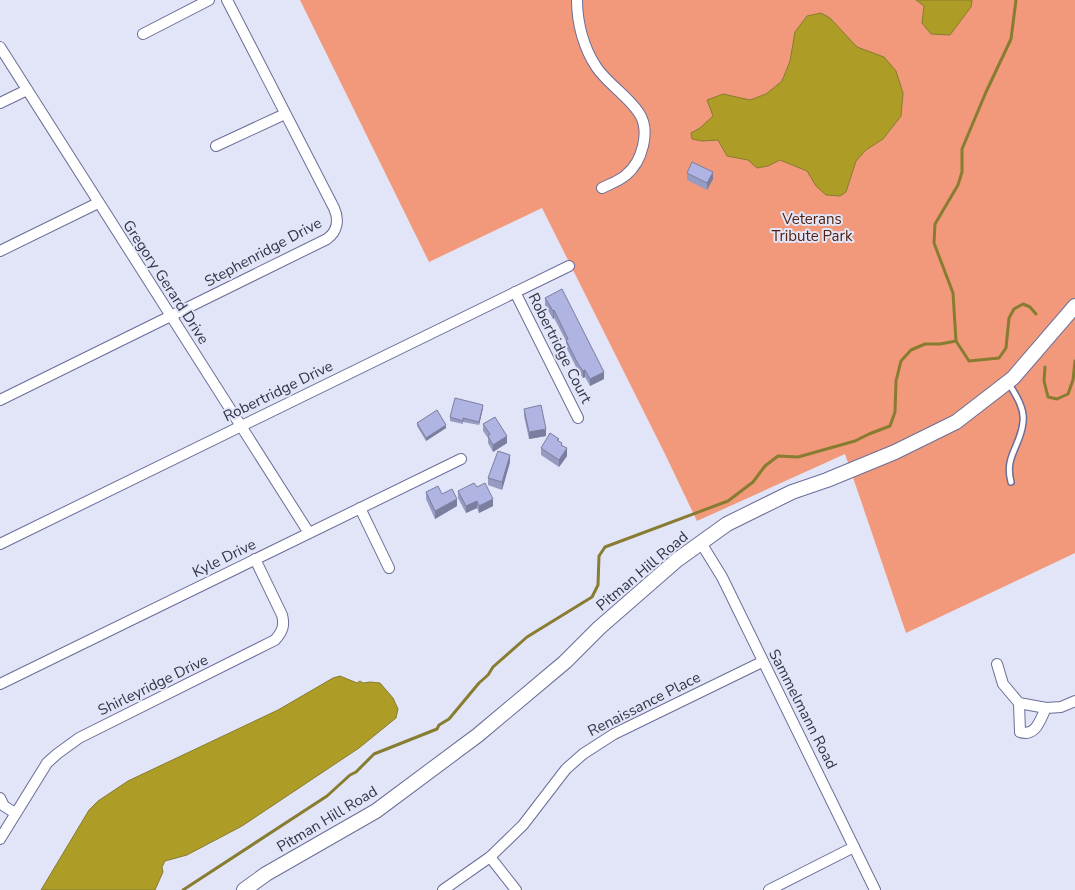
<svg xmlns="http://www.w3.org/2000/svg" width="1075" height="890" viewBox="0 0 1075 890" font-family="'Nunito Sans',sans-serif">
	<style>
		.green { fill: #f1997a }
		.water { fill: #ad9c26; stroke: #887c30 }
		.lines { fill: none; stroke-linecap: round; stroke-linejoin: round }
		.stream { stroke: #887c30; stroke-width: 3 }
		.lane-casing { stroke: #6b6e98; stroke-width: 8 }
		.street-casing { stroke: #6b6e98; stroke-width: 12 }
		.secondary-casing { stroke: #6b6e98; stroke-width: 16 }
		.lane { stroke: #fff; stroke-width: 5 }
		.street { stroke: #fff; stroke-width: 10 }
		.secondary { stroke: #fff; stroke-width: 14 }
		.wall { fill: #979bc2 }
		.shaded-wall { fill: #7b7e9e }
		.building { fill: #b0b4e2; stroke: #7b7e9e }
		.labels { text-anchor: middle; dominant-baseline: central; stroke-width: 4; stroke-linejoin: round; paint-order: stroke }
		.park-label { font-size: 15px; fill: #52220f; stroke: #e2e5f8 }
		.street-label { font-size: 15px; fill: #323346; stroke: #e2e5f8 }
	</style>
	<rect width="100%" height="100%" fill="#e2e5f8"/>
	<path class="green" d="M300 0H1075V553L906 633 845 454 697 521 665 454 542 208 429 262Z"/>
	<g class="water">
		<path d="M916 0H972L971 7 950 35 931 34 922 23 924 6Z"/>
		<path d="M821 13 830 18 857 47 884 57 896 71 903 93 901 116 883 139 866 150 856 161 846 192 840 196 826 195 816 186 807 171 780 160 768 166 757 168 748 160 727 156 718 140 702 141 692 139 691 133 700 128 713 116 707 100 723 94 750 100 766 94 782 81 790 61 795 32 807 16Z"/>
		<path d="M340 676 357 683 360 681 363 683 370 682 380 683 393 698 398 709 396 718 359 748 242 826 187 855 165 861 162 867 163 872 155 890H41L89 810 98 801 128 781 278 710 333 678Z"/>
	</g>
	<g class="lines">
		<g class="stream">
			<path d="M1016 0 1011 39 986 92 962 149V172L958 185 935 224 934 243 953 293 956 341 969 361 999 358 1006 348 1009 318 1014 309 1023 304 1030 307 1036 314"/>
			<path d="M1045 367 1044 381 1048 397 1057 399 1068 394 1073 380 1075 361"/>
			<path d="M183 890 327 796 350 775 356 772 374 754 437 729 439 725 449 719 479 683 488 675 493 667 527 637 592 597 598 585 599 556 605 547 728 501 753 482 765 466 778 456 798 457 855 441 869 434 890 426 895 412 896 381 901 361 911 350 925 344H940L956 341"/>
		</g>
		<g class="lane-casing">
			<path id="lane" d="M1008 382C1015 394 1025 408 1023 422 1021 446 1004 456 1011 482"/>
		</g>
		<g class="street-casing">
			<g id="street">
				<path d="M577 0C577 24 584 49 597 68 609 85 628 96 639 113 651 131 642 162 626 175 619 181 610 184 602 188"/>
				<path d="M143 34 209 0"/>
				<path d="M0 47 309 533"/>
				<path d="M0 103 27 90"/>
				<path d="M216 146 285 114"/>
				<path d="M0 251 98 203"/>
				<path d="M515 292 578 418"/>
				<path d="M0 400 327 239C338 231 339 219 334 208L227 0"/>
				<path d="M360 508 389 568"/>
				<path d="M701 543 722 577 875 890"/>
				<path d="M0 544 569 266"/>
				<path d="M997 664 1003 684 1019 703 1046 708 1061 707 1075 701"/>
				<path d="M0 684 461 459"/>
				<path d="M1019 703 1020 732C1036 737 1040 720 1046 708"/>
				<path d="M0 798 4 806 15 813"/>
				<path d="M0 839 47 763 57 754 79 738 275 640C282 632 285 626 282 615L255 559"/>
				<path d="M490 857 516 890"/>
				<path d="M443 890 490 857 523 825 566 769 583 754 614 734 762 662"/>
				<path d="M769 890 854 847"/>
			</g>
		</g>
		<g class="secondary-casing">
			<path id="secondary" d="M244 890 266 874 376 811 478 735 565 662 599 628 677 560 727 524 792 492 827 480 895 452 956 422 1013 378 1075 306"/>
		</g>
		<use href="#lane" class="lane"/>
		<use href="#street" class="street"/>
		<use href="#secondary" class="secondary"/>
	</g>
	<g class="wall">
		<path d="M687 173 713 179 707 190 687 180Z"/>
		<path d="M545 298 604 379 590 386 585 377 583 378 578 371 566 347V341L554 318 553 319 545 305Z"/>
		<path d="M483 408 479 425 463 422V424L450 421V417Z"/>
		<path d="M524 409 546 436 529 439 524 416Z"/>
		<path d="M417 423 446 428 426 441 417 426Z"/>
		<path d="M483 424 507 443 493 452 488 443V438L483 431Z"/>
		<path d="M559 441 562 445 567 456 559 467 541 455V448Z"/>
		<path d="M510 462 502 490 488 485V478Z"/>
		<path d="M477 487 493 506 479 513 477 508 466 513 458 498V491Z"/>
		<path d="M426 492 442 494 457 506 435 519 426 499Z"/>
	</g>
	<g class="shaded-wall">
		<path d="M713 172V179L707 190V183Z"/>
		<path d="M554 310V318L553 319V311Z"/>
		<path d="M585 370V377L583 378V371Z"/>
		<path d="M604 372V379L590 386V379Z"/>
		<path d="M483 405V408L479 425V422Z"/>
		<path d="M446 425V428L426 441V438Z"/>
		<path d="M546 429V436L529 439V432Z"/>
		<path d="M507 436V443L493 452V445Z"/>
		<path d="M567 448V456L559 467V460Z"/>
		<path d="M510 455V462L502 490V482Z"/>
		<path d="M457 499V506L435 519V511Z"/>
		<path d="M493 499V506L479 513V506Z"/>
		<path d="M477 501V508L466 513V506Z"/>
	</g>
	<g class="building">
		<path d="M692 162 713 172 707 183 687 173Z"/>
		<path d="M562 289 604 372 590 379 585 370 583 371 578 364 566 340 568 339 554 310 553 311 545 298Z"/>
		<path d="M455 398 483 405 479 422 463 418V421L450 417Z"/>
		<path d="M541 405 546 429 529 432 524 409Z"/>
		<path d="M437 410 446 425 426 438 417 423Z"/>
		<path d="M495 417 507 436 493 445 488 436 490 434 483 424Z"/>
		<path d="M550 433 559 439 557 440 562 443 561 445 567 448 559 460 541 448Z"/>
		<path d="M498 451 510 455 502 482 488 478Z"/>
		<path d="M474 483 477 487 485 483 493 499 479 506 477 501 466 506 458 491Z"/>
		<path d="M438 486 442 494 452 489 457 499 435 511 426 492Z"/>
	</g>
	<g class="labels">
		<g class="park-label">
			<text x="812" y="219">Veterans<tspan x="812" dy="17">Tribute Park</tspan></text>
		</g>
		<g class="street-label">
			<text transform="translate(263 252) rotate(-28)">Stephenridge Drive</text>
			<text transform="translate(166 282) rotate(57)">Gregory Gerard Drive</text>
			<text transform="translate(560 348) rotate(63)">Robertridge Court</text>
			<text transform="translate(278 391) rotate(-26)">Robertridge Drive</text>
			<text transform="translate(224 558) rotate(-26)">Kyle Drive</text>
			<text transform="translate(642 571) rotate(-40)">Pitman Hill Road</text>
			<text transform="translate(153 685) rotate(-26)">Shirleyridge Drive</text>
			<text transform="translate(644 704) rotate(-27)">Renaissance Place</text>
			<text transform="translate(803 709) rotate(63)">Sammelmann Road</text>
			<text transform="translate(327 819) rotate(-31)">Pitman Hill Road</text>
		</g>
	</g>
</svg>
